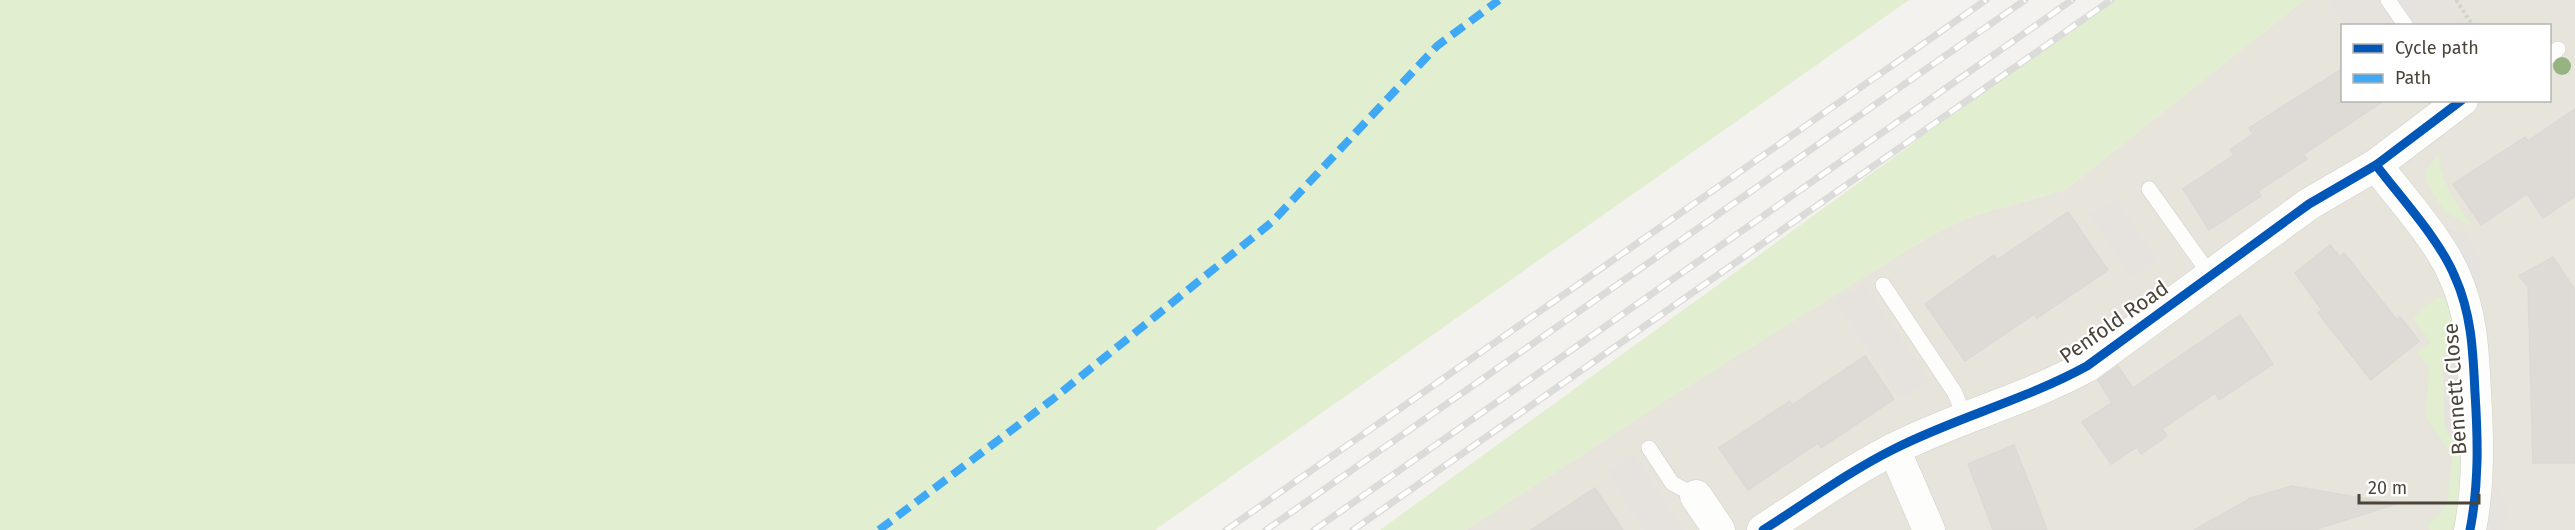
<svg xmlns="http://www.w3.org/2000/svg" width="2575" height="530" viewBox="0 0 2575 530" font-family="'Fira Sans',sans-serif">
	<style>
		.residential { fill: #e7e4dc; fill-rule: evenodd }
		.green { fill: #e1eecf }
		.parking { fill: #e6e3df }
		.building { fill: #dedbd6; stroke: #dcd9d4; stroke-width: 1.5 }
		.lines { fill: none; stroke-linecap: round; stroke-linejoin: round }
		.service-casing { stroke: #d2d0cb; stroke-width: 16 }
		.minor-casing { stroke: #d2d0cb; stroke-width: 33 }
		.path { stroke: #d3d2cc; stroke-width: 4; stroke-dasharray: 3 3; stroke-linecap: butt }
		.service { stroke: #fdfdfc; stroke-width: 15 }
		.minor { stroke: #fdfdfc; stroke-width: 32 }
		.rail-casing { stroke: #dbdbda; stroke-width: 7 }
		.rail { stroke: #fff; stroke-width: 4.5; stroke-dasharray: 14; stroke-linecap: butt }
		.quiet { stroke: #3fa9f5; stroke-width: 8; stroke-dasharray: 15 8; stroke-linecap: butt }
		.cycleway-casing { stroke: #fff; stroke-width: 13 }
		.cycleway { stroke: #0057b8; stroke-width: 9 }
		.tree { fill: #96b382 }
		.labels { text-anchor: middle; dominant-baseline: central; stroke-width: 4.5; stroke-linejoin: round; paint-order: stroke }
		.street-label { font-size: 21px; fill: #4b4439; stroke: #fff }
	</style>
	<rect width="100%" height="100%" fill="#f4f2ee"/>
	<path class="residential" d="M2304 0H2575V530H1466L1677 393 1930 236 1969 217 2065 190ZM2342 26H2550V100H2342Z"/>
	<g class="green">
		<path d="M0 0H1909L1155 530H0Z"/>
		<path d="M2114 0H2304L2065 190 1969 217 1930 236 1677 393 1466 530H1380L2065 33Z"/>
		<path d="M2439 153C2439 181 2457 203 2471 226L2445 212 2426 182 2427 169Z"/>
		<path d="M2436 298 2449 299 2454 315C2456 345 2458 376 2460 407 2462 447 2469 492 2451 530H2429L2428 523 2440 514 2447 504 2452 463 2451 454 2426 417 2429 367 2417 353 2431 342 2412 318Z"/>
	</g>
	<g class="parking">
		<path d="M2328 0H2449L2467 25H2346Z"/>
		<path d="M2115 199 2157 259 2132 277 2090 216Z"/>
		<path d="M2442 226 2466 234 2482 262 2478 293 2468 270Z"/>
		<path d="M1864 284 1929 381 1901 399 1837 302Z"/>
		<path d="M2457 332 2462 451 2445 429 2442 359Z"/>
		<path d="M1633 454 1683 530H1645L1607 471Z"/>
		<path d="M2494 484 2507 507 2504 530H2490Z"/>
	</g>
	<g class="building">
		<path d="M2343 68V100H2385L2303 155 2307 159 2258 191 2261 196 2209 230 2183 189 2234 155 2230 150 2253 134 2249 128Z"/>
		<path d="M2575 109V196L2543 218 2527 194 2481 225 2453 184 2525 137 2528 141Z"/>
		<path d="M2068 212 2108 270 2037 318 2034 314 1965 361 1925 304 1994 255 1997 260Z"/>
		<path d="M2330 245 2340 257 2344 253 2397 320 2400 317 2419 341 2371 380 2318 313 2322 310 2295 273Z"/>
		<path d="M2553 257 2575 290V463H2533L2528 287 2519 276Z"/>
		<path d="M2240 315 2273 364 2219 400 2215 393 2162 429 2167 436 2141 454 2137 447 2111 464 2082 422 2112 403 2098 380 2118 366 2133 388Z"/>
		<path d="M1865 356 1894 399 1821 448 1818 443 1748 490 1719 448 1790 401 1792 405Z"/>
		<path d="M2014 445 2030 485 2047 530H1993L1968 464Z"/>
		<path d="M2292 486 2396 504 2314 530H2194L2251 498Z"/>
		<path d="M1595 488 1623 530H1531Z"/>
	</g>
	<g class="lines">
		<g class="service-casing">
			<g id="service">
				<path d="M2388 0 2406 26"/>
				<path d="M2550 56 2558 49"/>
				<path d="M2149 189 2211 276"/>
				<path d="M1883 285 1955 393 1965 418"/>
				<path d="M1649 448 1672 483 1696 496"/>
			</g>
		</g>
		<g class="minor-casing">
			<g id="minor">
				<path d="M2376 165C2401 198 2440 240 2455 277 2472 315 2473 353 2475 393 2478 440 2479 484 2470 530"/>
				<path d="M1894 449 1929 530"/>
				<path d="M1696 496 1719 530"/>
				<path d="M1763 530C1806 503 1848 472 1894 449 1957 417 2025 400 2087 366L2309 204 2376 165 2462 100"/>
			</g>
		</g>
		<path class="path" d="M2456 0 2473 26"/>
		<use href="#service" class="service"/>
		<use href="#minor" class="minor"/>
		<g class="rail-casing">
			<g id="rail">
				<path d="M1226 530 1986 0"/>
				<path d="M1266 530 2025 0"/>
				<path d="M1314 530 2072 0"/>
				<path d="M1353 530 2111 0"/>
			</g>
		</g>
		<use href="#rail" class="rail"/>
		<path class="quiet" d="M879 530 1053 399 1272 222 1437 46 1499 0"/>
		<g class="cycleway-casing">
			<g id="cycleway">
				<path d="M2376 165C2401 198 2440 240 2455 277 2472 315 2473 353 2475 393 2478 440 2479 484 2470 530"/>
				<path d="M1763 530C1806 503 1848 472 1894 449 1957 417 2025 400 2087 366L2309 204 2376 165 2462 100"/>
			</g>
		</g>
		<use href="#cycleway" class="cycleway"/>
	</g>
	<circle class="tree" cx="2562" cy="66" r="9"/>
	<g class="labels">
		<g class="street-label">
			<text transform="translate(2114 322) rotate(-35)">Penfold Road</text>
			<text transform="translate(2455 389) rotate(-94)">Bennett Close</text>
		</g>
	</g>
	<rect x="2341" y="24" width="210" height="78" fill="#ffffff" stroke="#b7b4b0" stroke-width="1.5"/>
	<rect x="2353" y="44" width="30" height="9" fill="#0057b8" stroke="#b7b4b0" stroke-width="1.5"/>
	<text x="2395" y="54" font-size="18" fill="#4b4439">Cycle path</text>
	<rect x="2353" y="74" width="30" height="9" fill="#3fa9f5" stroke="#b7b4b0" stroke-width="1.5"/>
	<text x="2395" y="84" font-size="18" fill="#4b4439">Path</text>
	<path d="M2359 494v9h120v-9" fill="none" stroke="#4b4439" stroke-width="3"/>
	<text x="2368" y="494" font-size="18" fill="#4b4439" stroke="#ffffff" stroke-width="4.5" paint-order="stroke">20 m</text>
</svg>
